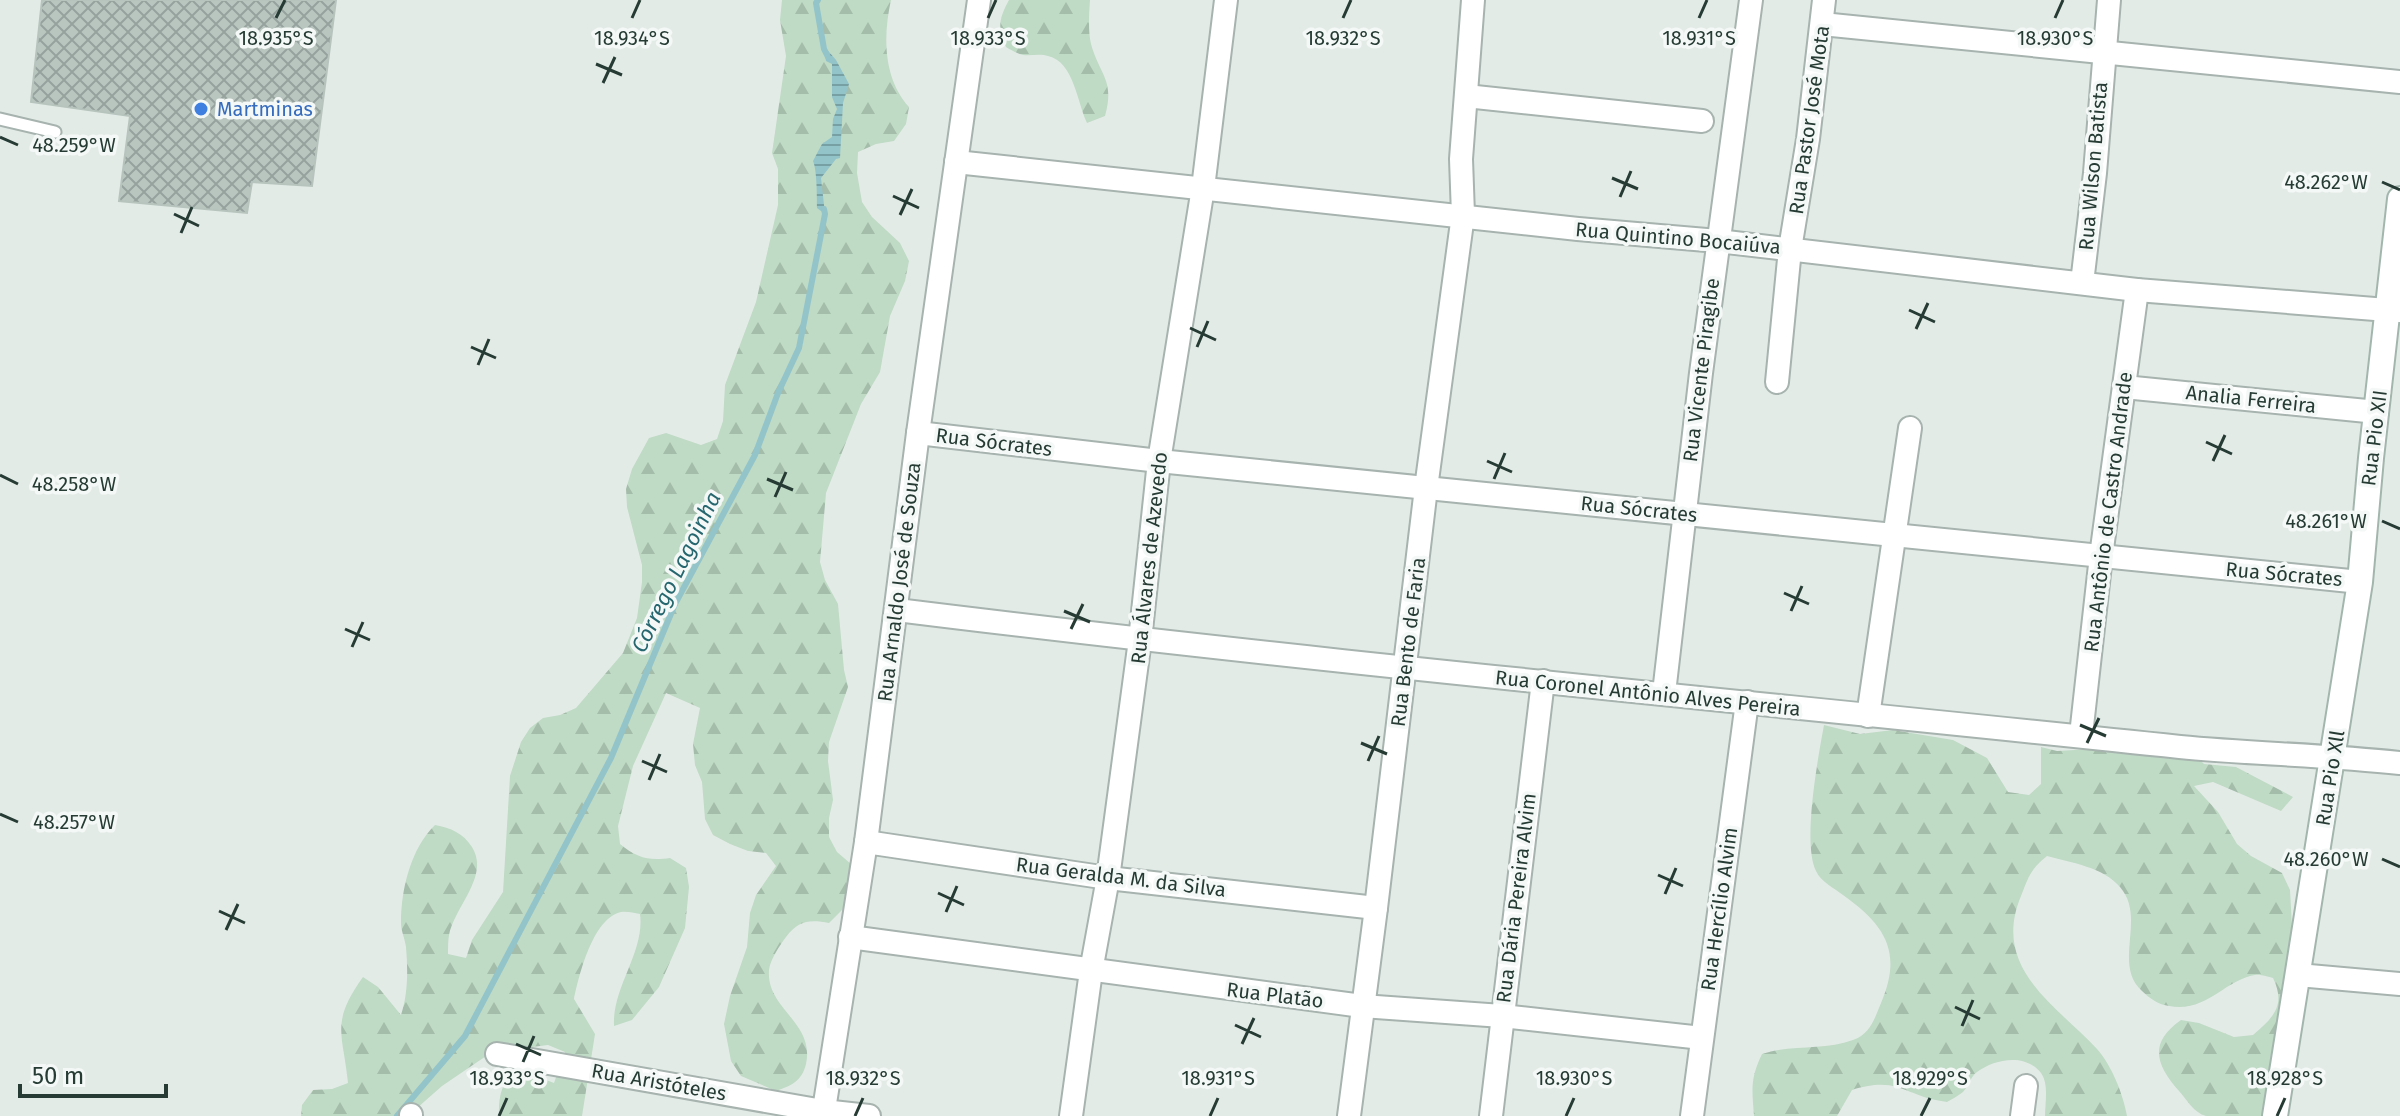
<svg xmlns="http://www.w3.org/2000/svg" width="2400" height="1116" viewBox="0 0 2400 1116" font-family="'Fira Sans',sans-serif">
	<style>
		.forest { fill: url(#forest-firs) }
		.water { fill: url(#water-rules) }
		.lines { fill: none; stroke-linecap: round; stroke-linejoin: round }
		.stream { stroke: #92c4ca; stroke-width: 6 }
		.building { fill: url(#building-cross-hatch); stroke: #b7c4be; stroke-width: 2 }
		.lane-casing { stroke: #a6b3ae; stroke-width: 15 }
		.street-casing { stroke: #a6b3ae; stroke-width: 26 }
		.secondary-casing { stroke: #a3b6ae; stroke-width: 28 }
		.lane { stroke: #fff; stroke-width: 11 }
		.street { stroke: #fff; stroke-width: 22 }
		.secondary { stroke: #fff; stroke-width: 24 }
		.ticks { fill: none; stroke: #253b34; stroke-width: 3 }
		.shop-dot { fill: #3f7fe0; stroke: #f4f8f6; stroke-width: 3 }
		.labels { text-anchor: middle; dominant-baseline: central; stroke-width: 7; stroke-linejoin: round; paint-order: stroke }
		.shop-label { font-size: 20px; fill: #366cbe; stroke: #f4f8f6; text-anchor: start }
		.street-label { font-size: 20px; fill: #253b34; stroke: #f4f8f6 }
		.water-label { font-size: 22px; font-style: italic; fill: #26676f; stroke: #f4f8f6 }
		.ticks-label { font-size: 20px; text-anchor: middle; fill: #253b34; stroke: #f4f8f6; stroke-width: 7; stroke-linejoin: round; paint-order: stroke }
	</style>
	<defs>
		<pattern id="forest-firs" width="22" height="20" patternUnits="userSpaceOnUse" patternTransform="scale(2)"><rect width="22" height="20" fill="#bfdac5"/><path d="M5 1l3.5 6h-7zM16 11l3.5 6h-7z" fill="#a4bcaa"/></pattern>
		<pattern id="water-rules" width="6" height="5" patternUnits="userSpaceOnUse" patternTransform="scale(2)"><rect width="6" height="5" fill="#92c4ca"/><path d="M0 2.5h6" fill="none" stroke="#77a0a5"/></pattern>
		<pattern id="building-cross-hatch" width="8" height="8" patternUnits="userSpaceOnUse" patternTransform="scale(2)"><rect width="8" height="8" fill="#b9c6c0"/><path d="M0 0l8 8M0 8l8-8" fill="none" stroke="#96a29d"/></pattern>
	</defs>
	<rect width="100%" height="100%" fill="#e3ebe7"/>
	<g class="forest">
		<path d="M782 0H891C883 36 883 78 909 107L906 124 894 141 876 144 858 152 857 173 862 202 872 217 900 243 909 261 905 281 890 316 880 372 861 404 826 493 820 562 825 580 838 604 844 670 848 687 829 742 828 761 833 800 829 818V837L837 852 851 864 855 882 842 910 829 923C809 919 798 921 786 937 780 945 770 960 769 970 766 1009 815 1022 806 1064 802 1081 791 1086 776 1091L741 1076 731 1061 724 1024 730 996 747 947 750 913 756 895 776 866 766 853 748 851 730 844 713 835 705 819 702 782 695 765 693 744 700 708 666 693 633 766 618 826 620 844C637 858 649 861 670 858L686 868 689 887 685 928 659 987 632 1020 614 1026C612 987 645 952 640 914 634 913 626 911 621 912 593 918 579 975 574 999L595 1034 582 1116H499C498 1091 504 1078 523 1063L536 1076 554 1083 565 1052 548 1045 492 1052 442 1086 408 1116H301L302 1105 313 1090 332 1089 348 1083C343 1033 330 1023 363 977L378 987 401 1015C408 994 408 970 406 947 405 939 401 931 401 923 401 889 411 848 435 825 451 828 463 833 472 847 490 876 455 906 449 935 448 941 448 948 448 954L466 958 472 940 503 892 510 776 521 742 530 728 543 718 560 715 576 708 623 653 637 618 642 582V565L627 507 626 489 632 469 649 438 666 433 701 445 717 439 723 421 725 385 756 302 778 205V169L772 153 786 56 780 20Z"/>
		<path d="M1009 0H1090C1089 14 1088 31 1091 44 1100 76 1115 80 1105 116L1087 123C1077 102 1074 62 1048 56 1040 53 1032 56 1023 55 1018 54 1011 50 1006 47 997 29 999 18 1009 0Z"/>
		<path d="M1824 725 1860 734 1893 730 1953 740 1987 758 2008 792 2029 795 2041 784V747L2057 751 2092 749 2194 754 2204 764 2236 767 2293 797 2281 811 2213 782 2194 786 2218 812 2237 844 2251 856 2282 873 2290 890 2292 927 2270 1105 2263 1116C2246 1116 2223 1116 2206 1116 2194 1113 2187 1100 2179 1091 2156 1065 2148 1043 2181 1020L2199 1023 2234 1037 2253 1035C2274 1017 2286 1005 2273 978 2268 977 2260 974 2255 975 2224 980 2207 1013 2169 1006 2159 1005 2149 998 2142 991 2112 964 2147 918 2120 887 2103 867 2072 863 2047 856 2030 870 2029 876 2021 896 1991 968 2055 1004 2097 1049 2112 1066 2123 1094 2127 1116H2045C2045 1103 2049 1084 2041 1073 2025 1053 1995 1059 1977 1072 1970 1077 1969 1086 1963 1092 1958 1096 1952 1099 1947 1102 1904 1097 1900 1075 1852 1090L1837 1116H1754C1752 1089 1750 1079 1762 1054 1791 1044 1824 1051 1853 1040 1870 1034 1874 1020 1881 1003 1903 952 1885 925 1843 895 1834 888 1821 882 1816 871 1802 843 1818 758 1824 725Z"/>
	</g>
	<path class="water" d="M823 45 836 60 849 84 843 103 840 158 836 159 821 178 825 214 817 208C817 196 817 170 813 161L822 144 832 137 833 119 837 109 832 97V64L826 61Z"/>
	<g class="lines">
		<g class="stream">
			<path d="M818 0 816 3 824 49 828 57"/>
			<path d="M397 1116 465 1036 611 758 675 604 755 455 778 393 799 348 825 214 824 209"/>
		</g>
	</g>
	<path class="building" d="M42 0H336L312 186 252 182 247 213 119 201 130 116 31 102Z"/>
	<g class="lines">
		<g class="lane-casing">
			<path id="lane" d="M0 119 55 132"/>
		</g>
		<g class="street-casing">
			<g id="street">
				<path d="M1822 24 2400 82"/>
				<path d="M1466 96 1702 121"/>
				<path d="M956 162 1578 229 1718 241 2137 290 2400 311"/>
				<path d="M2082 283 2095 173 2109 0"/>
				<path d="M1777 382 1790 249 1808 139 1824 0"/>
				<path d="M2124 387 2377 412"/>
				<path d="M918 433 1159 461 2360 582"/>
				<path d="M897 610C1324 663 1753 702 2180 747 2253 754 2327 755 2400 763"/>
				<path d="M1664 693 1701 373 1751 0"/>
				<path d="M1868 716 1910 428"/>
				<path d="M2081 735 2101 556 2137 290"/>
				<path d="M866 842 1108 878 1376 908"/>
				<path d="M850 937 1362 1006 1502 1016 1702 1038"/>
				<path d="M2298 975 2400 984"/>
				<path d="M497 1054 823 1111 869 1116"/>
				<path d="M411 1116V1115"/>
				<path d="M823 1116 866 842 918 433 979 0"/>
				<path d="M1071 1116 1091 971 1108 878 1140 640 1159 461 1203 188 1226 0"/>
				<path d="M1349 1116 1376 908 1426 488 1463 215 1461 159 1473 0"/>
				<path d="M1491 1116 1543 681"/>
				<path d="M1692 1116 1747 702"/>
				<path d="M2022 1116 2026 1086"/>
			</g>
		</g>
		<g class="secondary-casing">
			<path id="secondary" d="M2275 1116 2360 582 2371 458 2400 199"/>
		</g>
		<use href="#lane" class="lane"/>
		<use href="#street" class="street"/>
		<use href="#secondary" class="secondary"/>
	</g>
	<path class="ticks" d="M276 18 285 0M632 18 640 0M988 18 996 0M1343 18 1351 0M1699 18 1707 0M2055 18 2063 0M596 64 622 75M603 83 615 57M0 137 18 145M1612 178 1638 189M2382 182 2400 190M893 196 919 208M1620 197 1631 171M174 214 199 226M900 215 912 189M181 233 192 207M1909 310 1935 322M1190 328 1216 340M1916 329 1928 303M471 347 496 358M1197 347 1208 321M478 365 489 339M2206 442 2232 454M1487 461 1512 472M2213 461 2225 435M0 475 18 484M767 479 793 490M1494 479 1505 453M775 497 786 472M2382 521 2400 529M1784 593 1809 604M1064 611 1090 622M1791 611 1802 586M345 629 370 640M1071 629 1083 604M352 647 363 622M2080 725 2106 736M1361 743 1387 754M2087 743 2099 718M642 761 667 772M1368 761 1379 736M649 780 660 754M0 814 18 822M2382 859 2400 867M1658 875 1683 886M938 893 964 905M1665 894 1676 868M219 911 245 923M946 912 957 886M226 930 238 904M1955 1007 1980 1019M1235 1025 1261 1037M1962 1026 1973 1000M516 1044 541 1055M1242 1044 1254 1018M523 1062 534 1036M499 1116 507 1098M855 1116 863 1098M1210 1116 1218 1098M1566 1116 1574 1098M1921 1116 1930 1098M2277 1116 2285 1098"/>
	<circle class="shop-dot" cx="201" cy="109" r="8"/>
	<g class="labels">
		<g class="shop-label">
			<text x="217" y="109">Martminas</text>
		</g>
		<g class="street-label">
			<text transform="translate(1809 120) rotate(-82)">Rua Pastor José Mota</text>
			<text transform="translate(2093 166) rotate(-85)">Rua Wilson Batista</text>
			<text transform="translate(1678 238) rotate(5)">Rua Quintino Bocaiúva</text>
			<text transform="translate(1701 370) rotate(-83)">Rua Vicente Piragibe</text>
			<text transform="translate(2251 399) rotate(6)">Analia Ferreira</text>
			<text transform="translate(2374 438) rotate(-83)">Rua Pio XII</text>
			<text transform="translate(994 442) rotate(7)">Rua Sócrates</text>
			<text transform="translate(1639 509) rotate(6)">Rua Sócrates</text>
			<text transform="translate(2108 512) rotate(-83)">Rua Antônio de Castro Andrade</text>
			<text transform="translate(1149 558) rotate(-84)">Rua Álvares de Azevedo</text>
			<text transform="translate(2284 574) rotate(5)">Rua Sócrates</text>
			<text transform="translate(899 582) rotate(-83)">Rua Arnaldo José de Souza</text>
			<text transform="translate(1408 642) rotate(-83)">Rua Bento de Faria</text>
			<text transform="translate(1648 693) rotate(6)">Rua Coronel Antônio Alves Pereira</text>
			<text transform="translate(2330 778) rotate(-81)">Rua Pio Xll</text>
			<text transform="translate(1121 877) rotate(7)">Rua Geralda M. da Silva</text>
			<text transform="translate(1516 898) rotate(-83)">Rua Dária Pereira Alvim</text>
			<text transform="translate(1719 909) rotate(-82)">Rua Hercílio Alvim</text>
			<text transform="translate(1275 995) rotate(7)">Rua Platão</text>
			<text transform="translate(659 1082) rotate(10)">Rua Aristóteles</text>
		</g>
		<g class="water-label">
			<text transform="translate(676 572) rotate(-64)">Córrego Lagoinha</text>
		</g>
	</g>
	<g class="ticks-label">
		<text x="276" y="45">18.935°S</text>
		<text x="632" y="45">18.934°S</text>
		<text x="988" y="45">18.933°S</text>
		<text x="1343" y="45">18.932°S</text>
		<text x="1699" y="45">18.931°S</text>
		<text x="2055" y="45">18.930°S</text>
		<text x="74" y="152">48.259°W</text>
		<text x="2326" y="189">48.262°W</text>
		<text x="74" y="491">48.258°W</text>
		<text x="2326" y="528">48.261°W</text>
		<text x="74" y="829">48.257°W</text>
		<text x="2326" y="866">48.260°W</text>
		<text x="507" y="1085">18.933°S</text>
		<text x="863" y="1085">18.932°S</text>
		<text x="1218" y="1085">18.931°S</text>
		<text x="1574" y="1085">18.930°S</text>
		<text x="1930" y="1085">18.929°S</text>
		<text x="2285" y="1085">18.928°S</text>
	</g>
	<path d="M20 1084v12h146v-12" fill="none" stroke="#253b34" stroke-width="4"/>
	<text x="32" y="1084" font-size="24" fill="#253b34" stroke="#f4f8f6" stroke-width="6" paint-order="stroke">50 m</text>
</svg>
